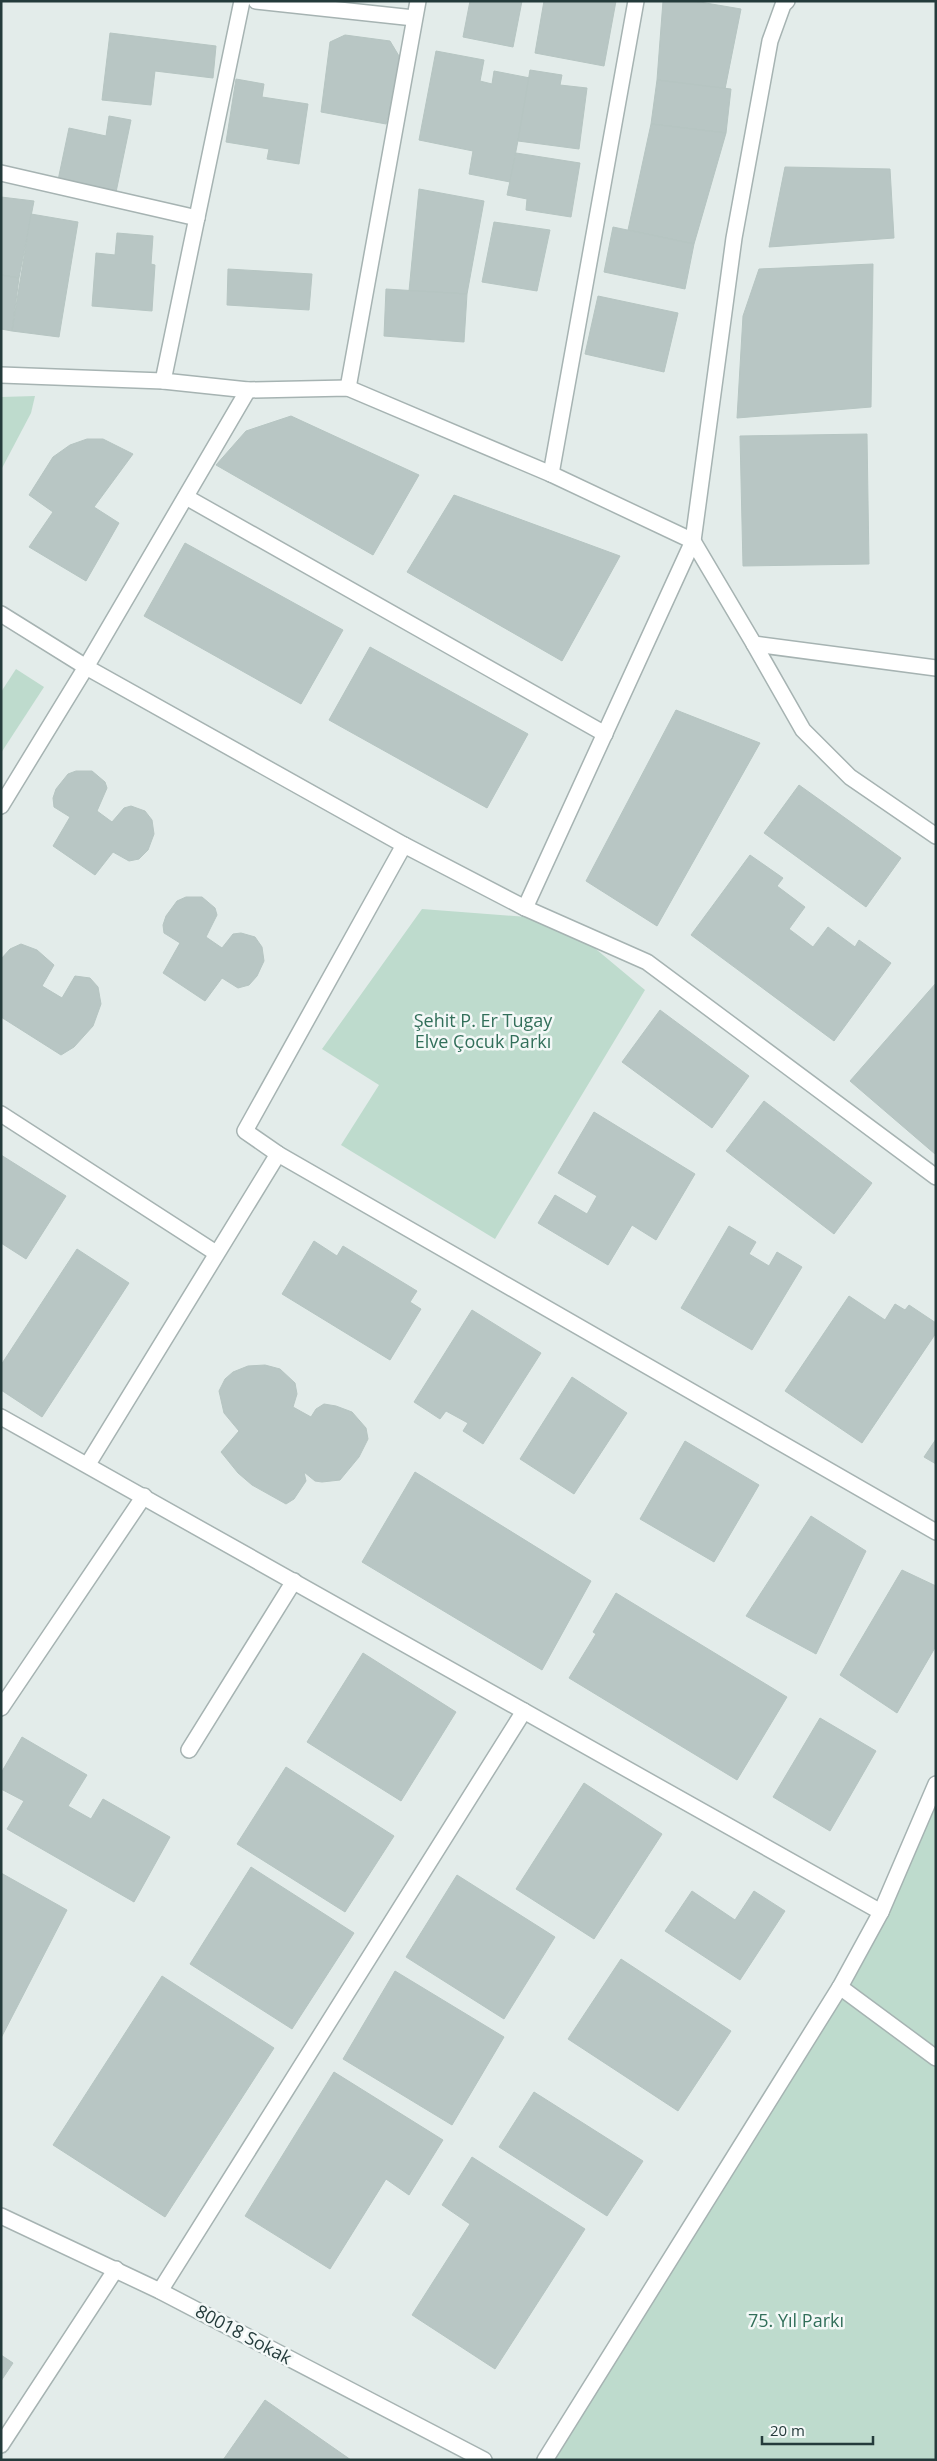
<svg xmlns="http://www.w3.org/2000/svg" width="937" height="2461" viewBox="0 0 937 2461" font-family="'Open Sans',sans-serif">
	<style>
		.green { fill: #bedbcd }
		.building { fill: #b8c6c4; stroke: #b6c5c2 }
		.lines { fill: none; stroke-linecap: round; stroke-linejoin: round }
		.minor-casing { stroke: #a6b3b2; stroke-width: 18 }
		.minor { stroke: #fff; stroke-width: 15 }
		.labels { text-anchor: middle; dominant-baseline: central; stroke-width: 5; stroke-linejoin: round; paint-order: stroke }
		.park-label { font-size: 18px; fill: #326f5a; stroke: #f3f8f7 }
		.street-label { font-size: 18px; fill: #243b3b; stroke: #f3f8f7 }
	</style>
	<rect width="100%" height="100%" fill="#e3ecea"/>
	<g class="green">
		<path d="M35 396 31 413 1 470V397Z"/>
		<path d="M16 669 44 687 1 753V692Z"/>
		<path d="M422 909 540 918 573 930 645 990 495 1239 341 1145 379 1085 322 1049Z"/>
		<path d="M936 1774V2460H545L840 1987Z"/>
	</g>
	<g class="building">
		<path d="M470 1H522L513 47 463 37Z"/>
		<path d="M544 1H616L604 66 535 53Z"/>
		<path d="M663 1H694L741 9 725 89 657 80Z"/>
		<path d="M110 33 216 46 213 78 155 71 151 105 102 100Z"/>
		<path d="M345 35 390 41 402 61 386 124 321 112 330 42Z"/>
		<path d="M436 51 484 60 480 81 492 84 494 71 530 78 510 182 469 174 473 151 419 140Z"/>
		<path d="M530 70 562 75 560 85 587 88 579 149 518 141Z"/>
		<path d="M236 79 264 84 262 97 308 104 299 164 267 159 269 149 226 142Z"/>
		<path d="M657 80 731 89 726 133 651 124Z"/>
		<path d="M109 116 131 120 115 197 57 185 69 128 106 136Z"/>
		<path d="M651 124 726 133 694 244 628 230Z"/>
		<path d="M516 153 580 163 571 217 526 210 527 199 507 195Z"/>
		<path d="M785 167 890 169 894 238 769 247Z"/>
		<path d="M419 189 484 201 467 294 409 291Z"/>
		<path d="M1 197 34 201 19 278 1 275Z"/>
		<path d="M31 214 78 222 59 337 12 331Z"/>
		<path d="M494 222 550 230 537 291 482 282Z"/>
		<path d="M613 227 694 244 685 289 604 272Z"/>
		<path d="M117 233 153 236 151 264 155 265 152 311 92 306 96 253 115 255Z"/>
		<path d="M873 264 871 407 737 418 743 316 759 269Z"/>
		<path d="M228 269 312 274 309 310 227 305Z"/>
		<path d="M1 275 19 278 12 331 1 329Z"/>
		<path d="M386 289 467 294 464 342 384 336Z"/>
		<path d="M598 296 678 313 664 372 585 354Z"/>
		<path d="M291 416 419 475 373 555 216 465 246 431Z"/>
		<path d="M867 434 869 564 743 566 740 436Z"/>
		<path d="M87 439H103L133 454 94 507 119 523 86 581 29 547 53 512 29 495 53 457 70 445Z"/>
		<path d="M454 495 620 556 562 661 407 572Z"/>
		<path d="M185 543 343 630 301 704 144 616Z"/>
		<path d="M370 647 528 734 487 808 329 720Z"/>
		<path d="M676 710 760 743 657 926 586 881Z"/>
		<path d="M76 771H92L105 782 107 788 97 811 112 822 124 808 131 806 145 811 152 820 154 834 148 850 139 859 129 861 113 852 95 875 53 846 70 817 54 807 53 798 56 789 68 774Z"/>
		<path d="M799 785 901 858 866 907 764 833Z"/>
		<path d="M750 855 783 878 777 886 805 907 789 929 813 947 828 927 855 947 859 940 891 963 834 1041 691 935Z"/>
		<path d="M186 897H202L215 908 217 915 206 937 222 948 233 934 241 933 255 937 262 947 264 961 257 976 249 985 238 988 222 978 205 1001 163 973 180 943 164 933 163 925 166 916 177 901Z"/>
		<path d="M21 944 37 950 54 965 42 986 62 998 75 976 90 978 98 987 101 1004 93 1026 74 1047 61 1055 1 1017V959L10 949Z"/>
		<path d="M936 983V1153L935 1154 850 1081Z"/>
		<path d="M660 1010 749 1076 712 1128 622 1062Z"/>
		<path d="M764 1101 872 1183 834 1234 726 1151Z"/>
		<path d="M594 1112 695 1174 656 1240 632 1225 608 1265 538 1223 555 1195 587 1214 597 1196 558 1173Z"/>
		<path d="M1 1155 66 1196 26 1259 1 1243Z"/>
		<path d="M729 1226 756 1242 749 1254 769 1266 777 1252 802 1267 752 1350 681 1308Z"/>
		<path d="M314 1241 337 1256 343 1246 417 1291 410 1302 421 1309 390 1360 282 1294Z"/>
		<path d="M77 1249 129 1283 42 1417 1 1390V1365Z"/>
		<path d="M849 1296 885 1320 895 1304 905 1310 909 1305 936 1323V1333L862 1443 785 1391Z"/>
		<path d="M472 1310 541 1353 483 1444 463 1431 468 1423 446 1411 440 1419 414 1402Z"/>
		<path d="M265 1365 280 1369 295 1383 297 1394 293 1407 311 1417 316 1409 324 1404 336 1406 352 1412 366 1428 368 1439 359 1457 340 1480 322 1482 315 1481 304 1472 306 1481 294 1499 286 1504 252 1485 238 1473 221 1452 239 1431 224 1413 219 1391 225 1379 233 1372 248 1366Z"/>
		<path d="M572 1377 627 1413 574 1494 520 1459Z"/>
		<path d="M936 1439V1464L924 1457Z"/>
		<path d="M685 1441 759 1485 714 1562 640 1519Z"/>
		<path d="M415 1472 591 1581 542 1670 362 1562Z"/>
		<path d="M811 1516 866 1551 816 1654 746 1616Z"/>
		<path d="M902 1570 936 1586V1646L897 1713 840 1675Z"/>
		<path d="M616 1593 787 1697 737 1780 569 1678 596 1634 593 1632Z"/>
		<path d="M363 1653 456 1712 401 1801 307 1742Z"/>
		<path d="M820 1718 876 1751 830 1831 773 1797Z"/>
		<path d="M22 1737 87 1775 68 1806 91 1819 103 1799 170 1837 134 1902 7 1829 24 1801 1 1789V1773Z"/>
		<path d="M286 1767 394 1836 345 1912 237 1844Z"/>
		<path d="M584 1783 662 1834 594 1939 516 1889Z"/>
		<path d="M251 1867 354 1933 292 2029 190 1964Z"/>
		<path d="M1 1873 67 1910 1 2038Z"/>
		<path d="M457 1875 555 1937 504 2019 406 1957Z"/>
		<path d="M692 1891 735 1920 754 1891 785 1911 740 1980 665 1931Z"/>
		<path d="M621 1959 731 2031 678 2111 568 2039Z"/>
		<path d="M395 1971 504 2037 452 2125 343 2059Z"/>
		<path d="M162 1976 274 2048 165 2217 53 2145Z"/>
		<path d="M334 2072 443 2140 409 2195 386 2179 330 2269 245 2216Z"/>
		<path d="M534 2092 643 2161 607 2216 499 2147Z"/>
		<path d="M472 2157 585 2229 495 2369 412 2315 470 2224 442 2205Z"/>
		<path d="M1 2355 13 2363 1 2381Z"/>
		<path d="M265 2400 351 2460H223Z"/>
	</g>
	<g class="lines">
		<g class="minor-casing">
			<g id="minor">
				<path d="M256 1 414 18"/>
				<path d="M1 173 197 218"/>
				<path d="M1 375 163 381 248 390 348 388 551 474 693 541 754 644 936 668"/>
				<path d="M163 381 242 1"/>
				<path d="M348 388 418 1"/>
				<path d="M551 474 636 1"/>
				<path d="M186 497 605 734"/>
				<path d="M1 614 86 667 404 845 525 908 647 962 936 1177"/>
				<path d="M754 644 803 730 850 777 936 836"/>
				<path d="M1 806 86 667 248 390"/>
				<path d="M404 845 245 1131 278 1154 936 1532"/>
				<path d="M525 908 693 541 734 238 770 41 783 5 787 1"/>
				<path d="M1 1114 216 1253"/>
				<path d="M1 1417 881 1912"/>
				<path d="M88 1464 278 1154"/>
				<path d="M1 1708 144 1496"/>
				<path d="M189 1750 294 1581"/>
				<path d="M840 1987 936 2058"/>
				<path d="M1 2216 160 2291 484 2460"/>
				<path d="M160 2291 524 1711"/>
				<path d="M1 2445 116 2269"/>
				<path d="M545 2460 840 1987 881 1912 936 1784"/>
			</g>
		</g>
		<use href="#minor" class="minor"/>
	</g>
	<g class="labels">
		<g class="park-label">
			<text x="483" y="1020">Şehit P. Er Tugay<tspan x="483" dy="21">Elve Çocuk Parkı</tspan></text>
			<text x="796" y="2320">75. Yıl Parkı</text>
		</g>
		<g class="street-label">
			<text transform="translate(244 2334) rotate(28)">80018 Sokak</text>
		</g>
	</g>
	<rect width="937" height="2461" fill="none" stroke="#243b3b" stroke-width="5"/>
	<path d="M762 2436v8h111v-8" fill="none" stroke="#243b3b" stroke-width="2.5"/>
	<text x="770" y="2436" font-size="15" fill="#243b3b" stroke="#f3f8f7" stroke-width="4" paint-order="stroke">20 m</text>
</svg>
